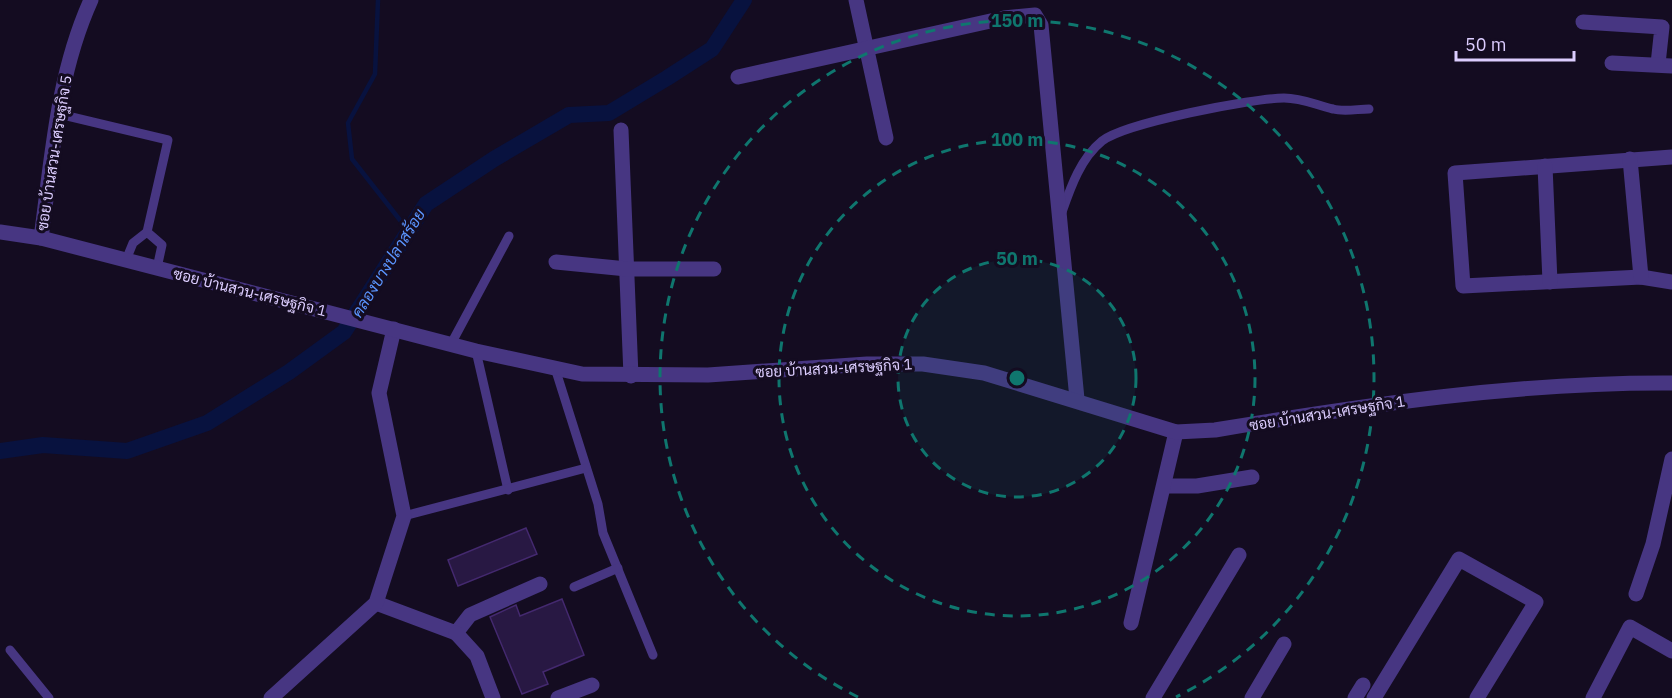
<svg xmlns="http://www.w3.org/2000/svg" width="1672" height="698" viewBox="0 0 1672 698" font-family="'IBM Plex Sans',Sarabun,sans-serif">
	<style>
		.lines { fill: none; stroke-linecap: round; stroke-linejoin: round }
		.stream { stroke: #08123f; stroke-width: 4.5 }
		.canal { stroke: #08123f; stroke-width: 16 }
		.building { fill: #281843; stroke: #44296f; stroke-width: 1.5 }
		.service { stroke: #473682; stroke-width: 9 }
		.minor { stroke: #473682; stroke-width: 15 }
		.tertiary { stroke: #473682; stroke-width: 15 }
		.ring { fill: none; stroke: #0f766e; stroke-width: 3; stroke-dasharray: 10 8 }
		.labels { text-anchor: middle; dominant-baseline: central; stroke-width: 6; stroke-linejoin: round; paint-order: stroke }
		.street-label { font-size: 15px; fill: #dccdff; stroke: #140c21 }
		.water-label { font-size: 16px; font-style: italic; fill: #5b95ff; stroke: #140c21 }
		.centre { fill: #0f766e; stroke: #140c21; stroke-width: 3 }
		.ring-label { font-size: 18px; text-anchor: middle; font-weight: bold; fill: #0f766e; stroke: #140c21; stroke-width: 6; stroke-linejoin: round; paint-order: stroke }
	</style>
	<rect width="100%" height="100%" fill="#140c21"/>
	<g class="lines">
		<path class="stream" d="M378 0 375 74 348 123 352 159 407 229"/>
		<path class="canal" d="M0 451 43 445 127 451 207 423 289 372 344 332 426 204 494 159 569 115 609 113 667 78 712 49 744 0"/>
	</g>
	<g class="building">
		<path d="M526 528 537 554 458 586 448 560Z"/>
		<path d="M562 599 584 655 543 672 548 684 522 694 490 617 516 605 520 616Z"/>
	</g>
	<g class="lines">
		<g class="service">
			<path d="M59 114 168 140 147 232"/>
			<path d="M1062 212C1071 186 1081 158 1102 141 1125 123 1253 98 1284 98 1302 98 1316 105 1333 109 1344 112 1358 109 1369 109"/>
			<path d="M126 260 133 243 147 232 162 245 157 268"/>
			<path d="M451 344 509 236"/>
			<path d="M476 351 508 490"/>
			<path d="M555 368 598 504 603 533 653 655"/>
			<path d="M404 516 586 468"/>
			<path d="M574 587 618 568"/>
			<path d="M10 650 49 698"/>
		</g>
		<g class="minor">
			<path d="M856 0 886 138"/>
			<path d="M1583 22 1662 27 1658 64"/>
			<path d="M1612 63 1672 66"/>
			<path d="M738 77 1004 18 1035 15 1041 25 1077 399"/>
			<path d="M621 130 631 376"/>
			<path d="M1672 157 1455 173 1463 286 1641 277 1672 282"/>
			<path d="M1630 159 1641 277"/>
			<path d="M1545 166 1550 282"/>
			<path d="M41 238C52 158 57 75 91 0"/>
			<path d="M556 262 627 269H714"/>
			<path d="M1165 486H1197L1252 477"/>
			<path d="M1636 594 1653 544 1672 459"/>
			<path d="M376 603 456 633 470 615 540 584"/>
			<path d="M1131 623 1176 432"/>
			<path d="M456 633 477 656 493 698"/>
			<path d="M271 698 376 603 404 516 379 393 394 329"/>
			<path d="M558 698 592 685"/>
			<path d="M1153 698 1239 555"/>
			<path d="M1252 698 1284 644"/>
			<path d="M1355 698 1363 685"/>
			<path d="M1374 698 1459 559 1536 602 1477 698"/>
			<path d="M1593 698 1630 627 1672 651"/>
		</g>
		<path class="tertiary" d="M0 232 41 238 476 351 582 374 708 375 867 364H923L984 373 1176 432 1215 430C1366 405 1518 382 1672 383"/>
	</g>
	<circle cx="1017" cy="378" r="119" fill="#0f766e" fill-opacity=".12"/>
	<g class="ring">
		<circle cx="1017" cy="378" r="119"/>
		<circle cx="1017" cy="378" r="238"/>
		<path d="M858 697A357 357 0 1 1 1176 697"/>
	</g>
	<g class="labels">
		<g class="street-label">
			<text transform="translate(54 153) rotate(-81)">ซอย บ้านสวน-เศรษฐกิจ 5</text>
			<text transform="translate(250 292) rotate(14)">ซอย บ้านสวน-เศรษฐกิจ 1</text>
			<text transform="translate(834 368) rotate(-3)">ซอย บ้านสวน-เศรษฐกิจ 1</text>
			<text transform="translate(1327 413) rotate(-9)">ซอย บ้านสวน-เศรษฐกิจ 1</text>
		</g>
		<g class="water-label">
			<text transform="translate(388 263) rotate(-58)">คลองบางปลาสร้อย</text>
		</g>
	</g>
	<circle cx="1017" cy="378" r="9" class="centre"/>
	<g class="ring-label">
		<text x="1017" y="27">150 m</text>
		<text x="1017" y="146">100 m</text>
		<text x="1017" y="265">50 m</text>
	</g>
	<path d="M1456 51v9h118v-9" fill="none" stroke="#dccdff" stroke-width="3"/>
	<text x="1465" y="51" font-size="18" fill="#dccdff" stroke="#140c21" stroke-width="4.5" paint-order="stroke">50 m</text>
</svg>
